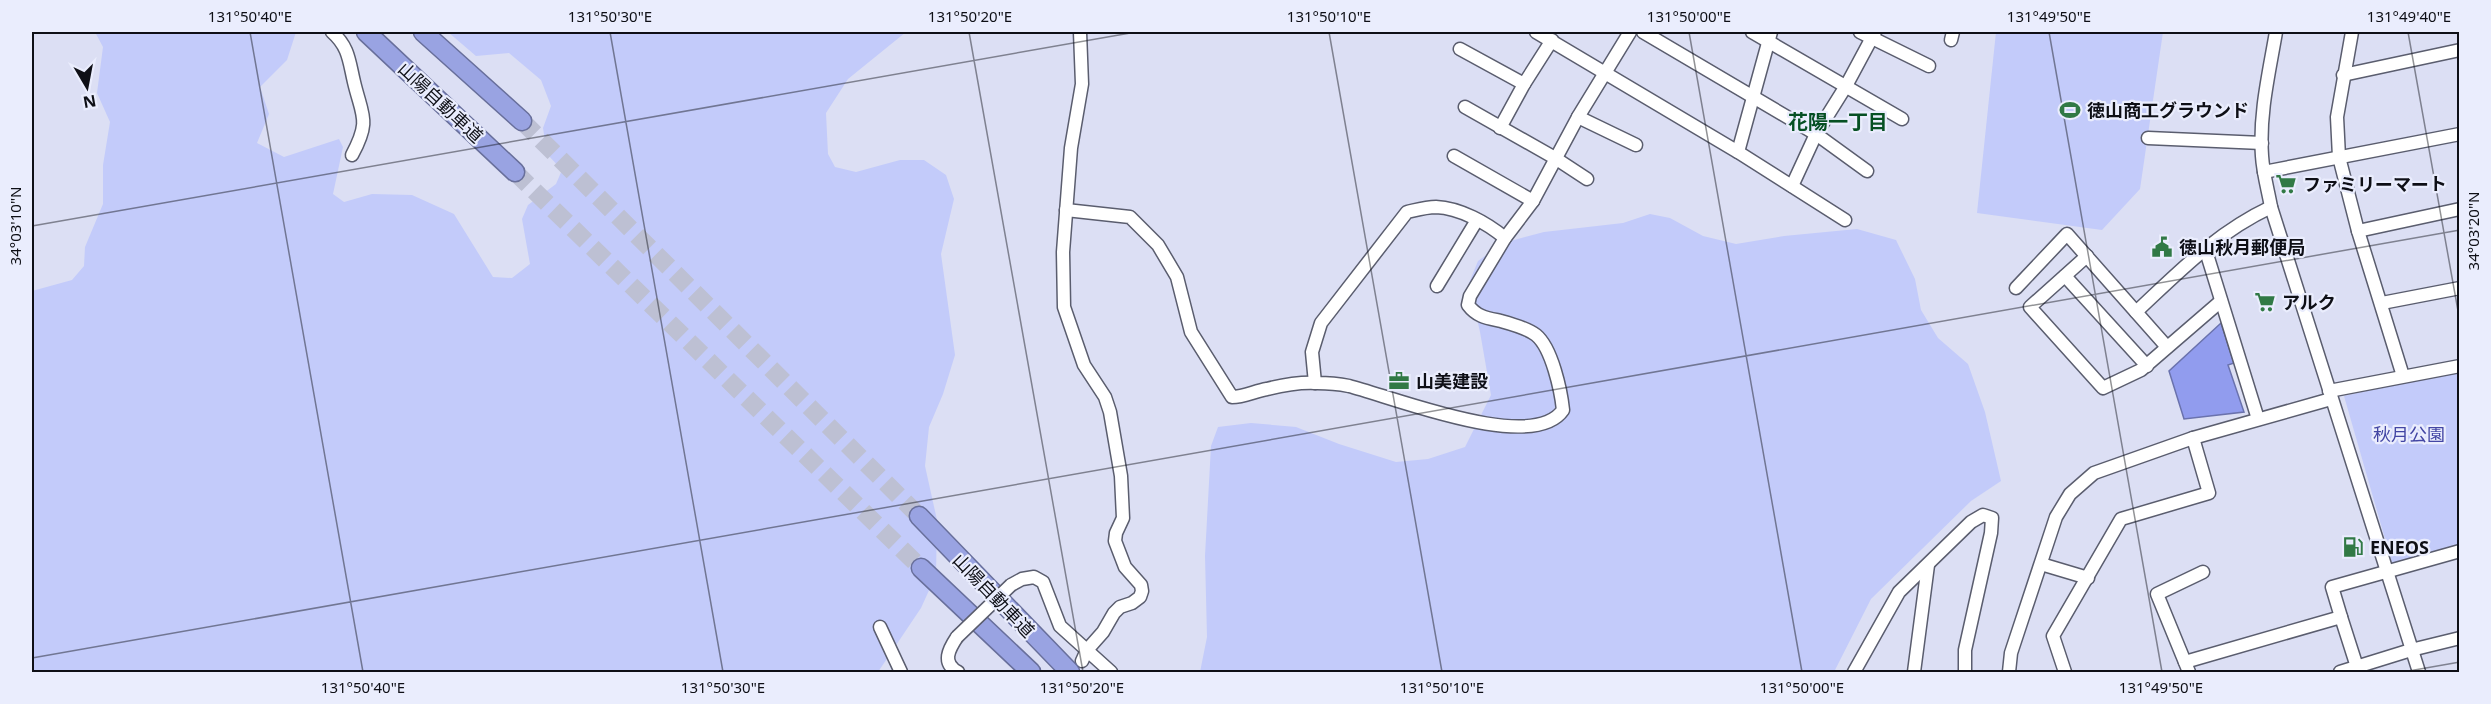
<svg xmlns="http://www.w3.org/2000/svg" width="2491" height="704" viewBox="0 0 2491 704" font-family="'Noto Sans','Noto Sans JP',sans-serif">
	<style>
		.green { fill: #c3cbfa }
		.water { fill: #919cee; stroke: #6a72ad; stroke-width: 1.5 }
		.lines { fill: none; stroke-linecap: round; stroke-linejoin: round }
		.highway-tunnel { stroke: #bdc0d3; stroke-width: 18; stroke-dasharray: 18 9; stroke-linecap: butt }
		.minor-casing { stroke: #5a5d6e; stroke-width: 15 }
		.highway-casing { stroke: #686f9b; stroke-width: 21 }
		.minor { stroke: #fff; stroke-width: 12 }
		.highway { stroke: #99a3e2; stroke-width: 18 }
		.minor-bridge-casing { stroke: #5a5d6e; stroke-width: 15; stroke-linecap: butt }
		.minor-bridge { stroke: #fff; stroke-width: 12 }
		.ticks { fill: none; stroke: #0e0f16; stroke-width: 1.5; stroke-opacity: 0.45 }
		.labels { text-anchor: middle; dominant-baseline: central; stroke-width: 4.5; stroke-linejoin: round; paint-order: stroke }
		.street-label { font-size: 18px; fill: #0e0f16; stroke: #eaedfd }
		.poi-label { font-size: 18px; font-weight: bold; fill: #0e0f16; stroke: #eaedfd; text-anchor: start }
		.park-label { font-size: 18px; fill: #4346a4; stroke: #eaedfd }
		.neighbourhood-label { font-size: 20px; font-weight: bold; fill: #065023; stroke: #eaedfd }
		.neatline { fill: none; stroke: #0e0f16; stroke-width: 2 }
		.ticks-label { font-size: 15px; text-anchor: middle; fill: #0e0f16 }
	</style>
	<rect width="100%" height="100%" fill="#dcdff4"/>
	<g class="green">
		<path d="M95 32H296L287 60 260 87 269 114 257 143 284 157 339 139 343 147 333 194 344 202 372 194 412 195 454 214 493 277 512 278 530 264 522 219 528 205 556 184 562 170 547 154 543 128 551 106 541 80 509 53 476 56 448 32H906L848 79 826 113 828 154 835 167 856 172 900 160H924L946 175 954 199 941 254 955 355 943 394 929 427 925 466 937 520 936 575 921 608 878 672H32V291L72 280 84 266 85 247 103 204V165L110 122 97 93 103 47Z"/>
		<path d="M1996 32H2163L2140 189 2102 230 1977 213Z"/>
		<path d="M1650 214 1670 218 1703 236 1736 244 1784 236 1857 229 1896 240 1915 279 1921 310 1938 338 1968 364 1985 412 2001 481 1971 501 1871 599 1834 672H1200L1207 637 1205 556 1211 446 1218 427 1251 423 1296 427 1339 444 1396 462 1428 459 1465 447 1491 395 1480 332 1469 283 1478 261 1503 243 1544 232 1623 223Z"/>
		<path d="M2459 371V546L2392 563 2344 396Z"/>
	</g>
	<path class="water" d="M2221 323 2234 363 2228 365 2244 412 2184 419 2169 371Z"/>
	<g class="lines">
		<g class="highway-tunnel">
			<path d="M522 121 919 516"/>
			<path d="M515 172 921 568"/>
		</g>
		<g class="minor-casing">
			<g id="minor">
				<path d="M332 32C349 47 349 61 354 82 362 116 371 120 352 155"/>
				<path d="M1080 32 1082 84 1071 148 1063 252 1064 307 1084 365 1105 397 1110 412 1121 476 1123 518 1116 533 1115 541 1125 567 1141 585 1142 591 1140 597 1132 603 1120 607 1114 613 1103 632 1087 650 1082 661"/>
				<path d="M1536 32 1738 152 1845 220"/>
				<path d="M1643 32 1816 134 1867 171"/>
				<path d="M1752 32 1902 119"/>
				<path d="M1860 32 1929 66"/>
				<path d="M2276 32C2269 73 2259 114 2262 156 2263 173 2268 190 2271 207L2419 672"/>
				<path d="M2352 32 2337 117 2339 157 2358 231 2403 376"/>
				<path d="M1951 40 1953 32"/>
				<path d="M1460 49 1524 84"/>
				<path d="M2343 75 2460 50"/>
				<path d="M1465 107 1555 158 1587 179"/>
				<path d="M1578 117 1636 145"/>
				<path d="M1500 128 1524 84 1552 40"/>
				<path d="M2148 138 2262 143"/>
				<path d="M1738 152 1771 32"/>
				<path d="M1454 156 1533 201"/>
				<path d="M2264 172 2460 134"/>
				<path d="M1792 186 1816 134 1846 86 1875 32"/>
				<path d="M1066 210 1130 217 1158 245 1177 277 1191 332 1232 397C1244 397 1255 391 1267 389 1283 385 1301 382 1317 383 1327 383 1339 384 1349 386 1393 397 1533 454 1563 410 1561 391 1552 348 1536 335 1527 328 1512 324 1501 321 1487 318 1477 317 1468 305L1470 296 1505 238 1533 201 1578 117 1630 32"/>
				<path d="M2358 231 2460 209"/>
				<path d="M2205 248 2258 419"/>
				<path d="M2087 256 2030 307 2103 388 2141 370 2221 301"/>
				<path d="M2065 276 2147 366"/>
				<path d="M1437 286 1477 220"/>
				<path d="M2016 288 2067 234 2167 347"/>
				<path d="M2382 303 2460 288"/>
				<path d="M2136 312C2180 271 2216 233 2271 207"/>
				<path d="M1315 383 1312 352 1321 323 1407 212C1416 210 1426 207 1436 207 1460 208 1487 223 1505 238"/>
				<path d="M2329 391 2460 366"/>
				<path d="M2041 564 2088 578"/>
				<path d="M1011 585 1022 579 1034 577 1043 582 1060 626 1111 672"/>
				<path d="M2341 617 2357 667"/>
				<path d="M880 627 901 672"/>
				<path d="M957 637C949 649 941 663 958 672"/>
				<path d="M2185 662 2341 617 2332 587 2460 551"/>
				<path d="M1854 672 1899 592 1971 522 1983 515 1992 518 1991 533 1965 650V672"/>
				<path d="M1914 672 1928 565"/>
				<path d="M2009 672 2011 653 2056 517 2070 494 2094 473 2193 438 2331 399"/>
				<path d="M2065 672 2053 636 2121 519 2209 493 2193 438"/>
				<path d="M2189 672 2157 594 2203 572"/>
				<path d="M2340 672 2411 650 2460 638"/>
			</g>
		</g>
		<g class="highway-casing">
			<g id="highway">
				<path d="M366 32 515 172"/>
				<path d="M423 32 522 121"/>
				<path d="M919 516 1070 672"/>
				<path d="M921 568 1031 672"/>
			</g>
		</g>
		<use href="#minor" class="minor"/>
		<use href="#highway" class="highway"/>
		<g class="minor-bridge-casing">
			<path id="minor-bridge" d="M957 637 1011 585"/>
		</g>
		<use href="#minor-bridge" class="minor-bridge"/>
	</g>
	<path class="ticks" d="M250 32 363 672M610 32 723 672M969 32 1083 672M1329 32 1442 672M1689 32 1802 672M2049 32 2162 672M2408 32 2460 322M32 226 1136 32M32 658 2460 230M2403 672 2460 662"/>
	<defs>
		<g id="stadium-bare" transform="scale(1.62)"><path d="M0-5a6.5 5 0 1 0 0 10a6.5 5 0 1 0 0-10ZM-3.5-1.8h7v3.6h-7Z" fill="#317945" stroke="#eaedfd" stroke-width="2.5" paint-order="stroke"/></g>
		<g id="supermarket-bare" transform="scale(1.62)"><path d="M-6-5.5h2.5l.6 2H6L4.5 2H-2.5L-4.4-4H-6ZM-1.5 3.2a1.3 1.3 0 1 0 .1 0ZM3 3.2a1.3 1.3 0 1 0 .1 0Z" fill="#317945" stroke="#eaedfd" stroke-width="2.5" paint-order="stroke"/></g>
		<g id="civic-bare" transform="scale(1.62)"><path d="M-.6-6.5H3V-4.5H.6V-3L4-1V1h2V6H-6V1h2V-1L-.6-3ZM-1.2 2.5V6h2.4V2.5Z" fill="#317945" stroke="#eaedfd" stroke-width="2.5" paint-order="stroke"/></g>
		<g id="office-bare" transform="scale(1.62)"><path d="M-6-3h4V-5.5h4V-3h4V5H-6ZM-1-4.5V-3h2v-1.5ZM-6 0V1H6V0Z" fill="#317945" stroke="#eaedfd" stroke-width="2.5" paint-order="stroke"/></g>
		<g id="fuel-bare" transform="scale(1.62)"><path d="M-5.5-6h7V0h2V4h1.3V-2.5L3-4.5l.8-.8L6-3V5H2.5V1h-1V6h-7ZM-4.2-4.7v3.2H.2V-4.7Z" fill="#317945" stroke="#eaedfd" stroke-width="2.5" paint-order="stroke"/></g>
	</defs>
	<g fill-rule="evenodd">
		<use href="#stadium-bare" x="2070" y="110"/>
		<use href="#supermarket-bare" x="2286" y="184"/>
		<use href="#civic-bare" x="2162" y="247"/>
		<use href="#supermarket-bare" x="2265" y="302"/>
		<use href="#office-bare" x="1399" y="381"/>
		<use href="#fuel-bare" x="2353" y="547"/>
	</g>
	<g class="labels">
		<g class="street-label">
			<text transform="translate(441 102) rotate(43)">山陽自動車道</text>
			<text transform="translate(994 595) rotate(46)">山陽自動車道</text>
		</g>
		<g class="poi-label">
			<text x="2087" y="110">徳山商工グラウンド</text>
			<text x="2303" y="184">ファミリーマート</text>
			<text x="2179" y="247">徳山秋月郵便局</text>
			<text x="2282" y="302">アルク</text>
			<text x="1416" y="381">山美建設</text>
			<text x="2370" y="547">ENEOS</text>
		</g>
		<g class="park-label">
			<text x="2409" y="434">秋月公園</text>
		</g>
		<g class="neighbourhood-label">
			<text x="1838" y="121">花陽一丁目</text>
		</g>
	</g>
	<rect width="2491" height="704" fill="none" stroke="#eaedfd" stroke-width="66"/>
	<g transform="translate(87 87) rotate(170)" stroke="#eaedfd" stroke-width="4.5" paint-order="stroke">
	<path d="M0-4.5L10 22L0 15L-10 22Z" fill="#0e0f16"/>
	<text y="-9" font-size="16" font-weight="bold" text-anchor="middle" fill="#0e0f16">N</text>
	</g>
	<rect x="33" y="33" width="2425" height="638" class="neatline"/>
	<g class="ticks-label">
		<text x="250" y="22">131°50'40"E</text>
		<text x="610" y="22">131°50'30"E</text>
		<text x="970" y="22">131°50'20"E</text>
		<text x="1329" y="22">131°50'10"E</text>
		<text x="1689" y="22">131°50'00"E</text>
		<text x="2049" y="22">131°49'50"E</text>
		<text x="2409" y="22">131°49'40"E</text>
		<text transform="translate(16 226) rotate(-90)" y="5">34°03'10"N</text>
		<text transform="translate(2474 231) rotate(-90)" y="5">34°03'20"N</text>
		<text x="363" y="693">131°50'40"E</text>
		<text x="723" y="693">131°50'30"E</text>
		<text x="1082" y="693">131°50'20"E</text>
		<text x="1442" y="693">131°50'10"E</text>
		<text x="1802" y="693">131°50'00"E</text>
		<text x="2161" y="693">131°49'50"E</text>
	</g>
</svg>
